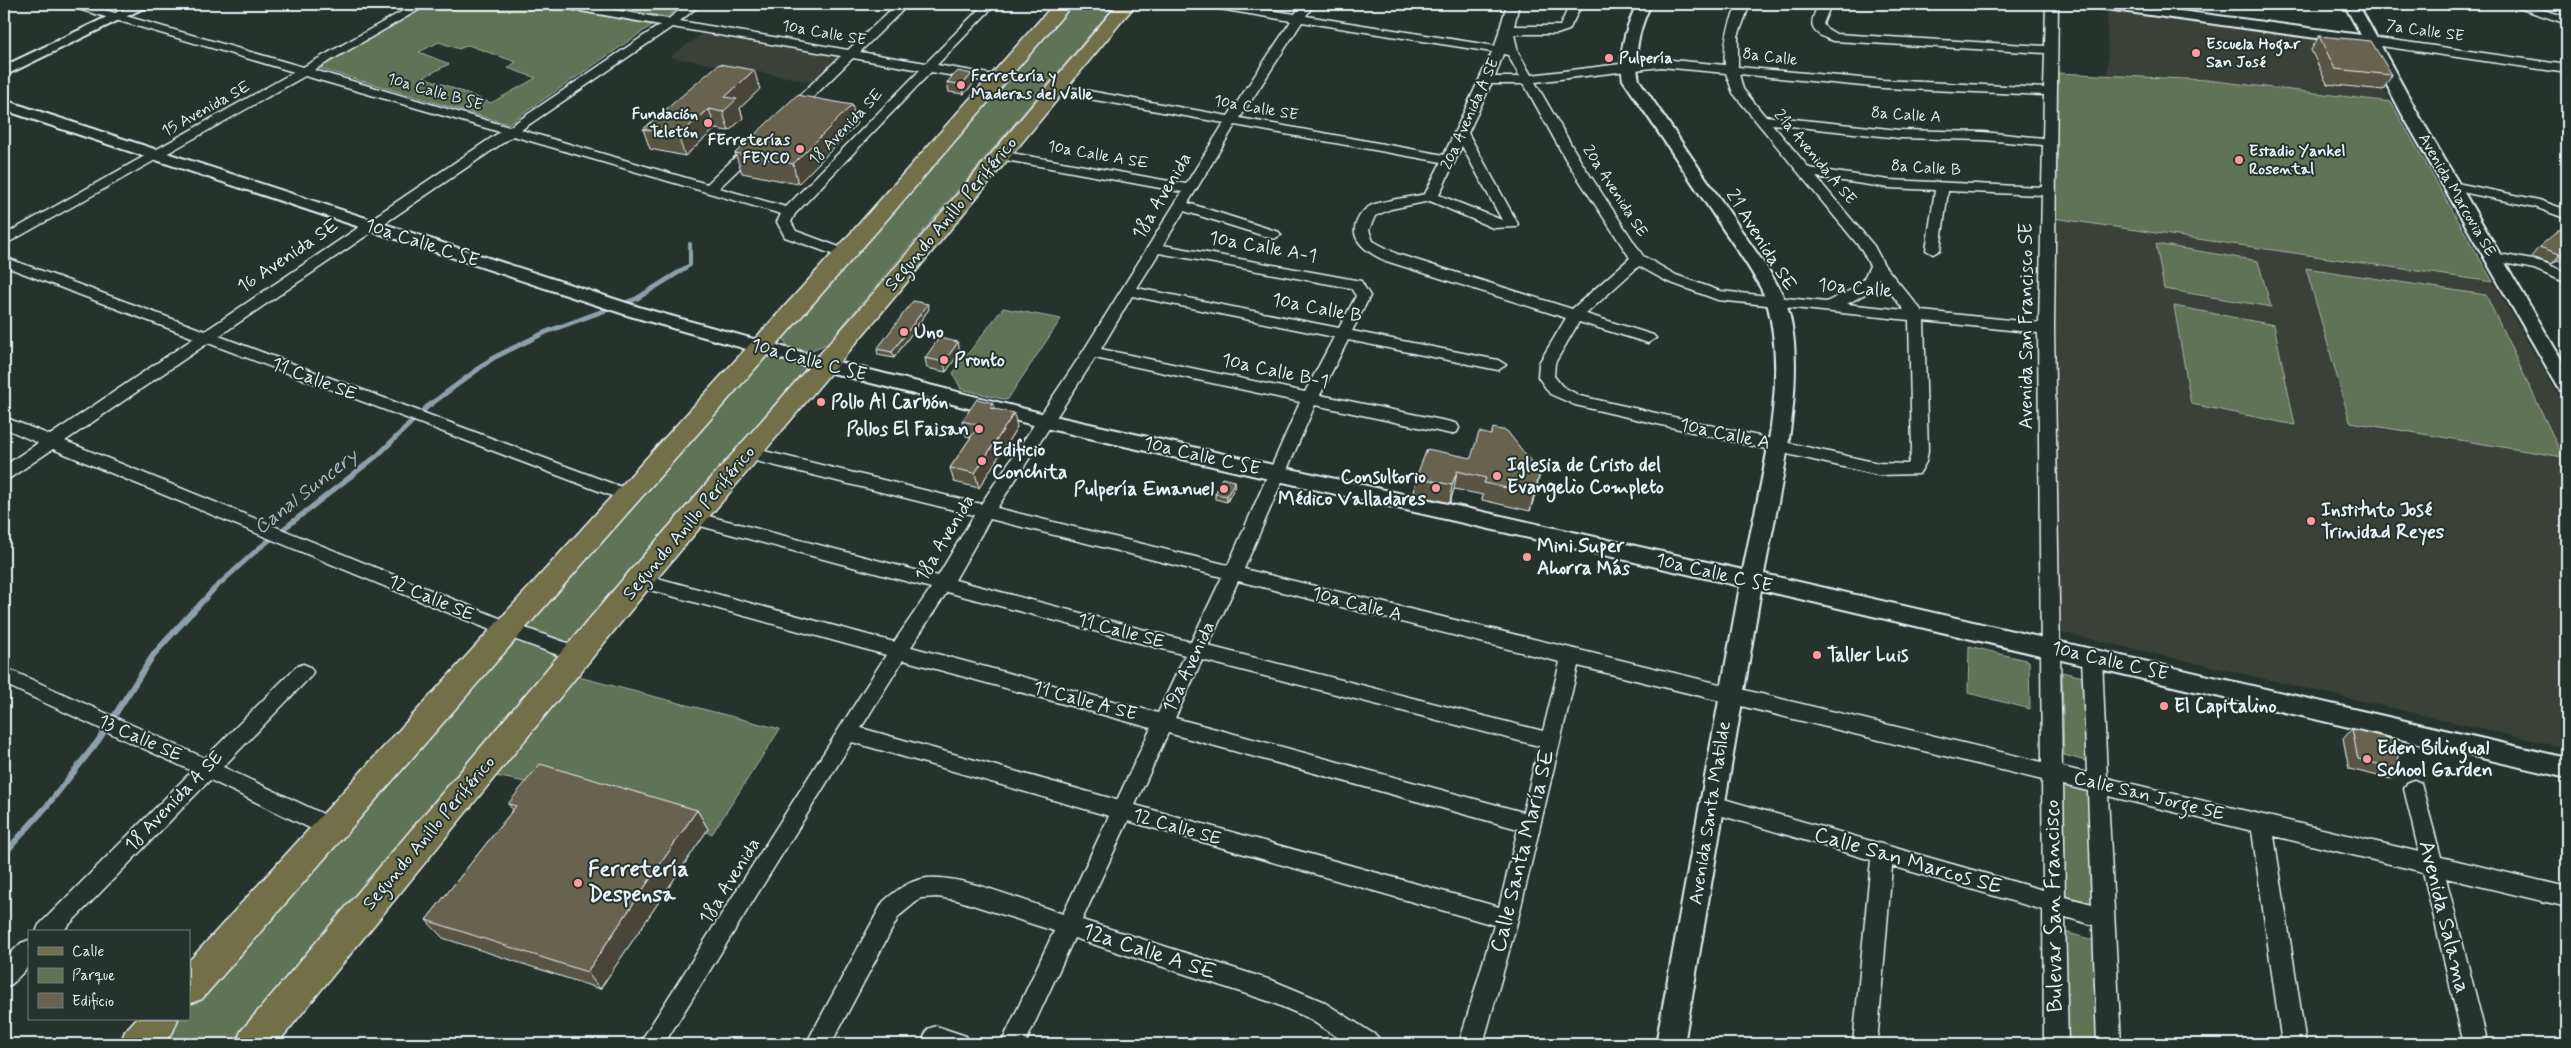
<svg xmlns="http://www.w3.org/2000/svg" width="2571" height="1048" viewBox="0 0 2571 1048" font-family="Mynerve,sans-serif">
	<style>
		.built { fill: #3a4138 }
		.green { fill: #5f7356; stroke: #a4b2a7; fill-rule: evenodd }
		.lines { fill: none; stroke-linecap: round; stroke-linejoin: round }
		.stream-far2 { stroke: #8da1aa; stroke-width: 4 }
		.stream-far1 { stroke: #8da1aa; stroke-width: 5 }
		.stream { stroke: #8da1aa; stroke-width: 6 }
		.minor-casing { stroke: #e8f1f8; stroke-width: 3 }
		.tertiary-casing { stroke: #e8f1f8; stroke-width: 4 }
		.primary-casing { stroke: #e8f1f8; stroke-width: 3 }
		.minor { fill: #26332d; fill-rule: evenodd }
		.tertiary { fill: #26332d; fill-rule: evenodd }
		.primary { fill: #71704a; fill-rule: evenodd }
		.wall { fill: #595545; stroke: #e8f1f8 }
		.shaded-wall { fill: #484538; stroke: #e8f1f8 }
		.building { fill: #676350; stroke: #e8f1f8 }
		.poi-dot { fill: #ff9aa2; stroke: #26332d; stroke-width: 2 }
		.labels { text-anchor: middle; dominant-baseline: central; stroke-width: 4; stroke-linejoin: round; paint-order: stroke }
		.far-street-label { font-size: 16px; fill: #e8f1f8; stroke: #26332d }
		.far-poi-label { font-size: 16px; font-weight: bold; fill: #e8f1f8; stroke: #26332d; text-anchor: start }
		.street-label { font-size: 19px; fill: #e8f1f8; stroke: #26332d }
		.poi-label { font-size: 19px; font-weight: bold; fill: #e8f1f8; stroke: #26332d; text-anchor: start }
		.water-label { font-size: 20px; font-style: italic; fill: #abbbc4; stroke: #26332d }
		.near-street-label { font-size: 22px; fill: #e8f1f8; stroke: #26332d }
		.near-poi-label { font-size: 22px; font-weight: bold; fill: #e8f1f8; stroke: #26332d; text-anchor: start }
	</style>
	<rect width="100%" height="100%" fill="#26332d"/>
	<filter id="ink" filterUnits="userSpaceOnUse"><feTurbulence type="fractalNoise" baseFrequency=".02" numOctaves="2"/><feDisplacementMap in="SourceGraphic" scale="10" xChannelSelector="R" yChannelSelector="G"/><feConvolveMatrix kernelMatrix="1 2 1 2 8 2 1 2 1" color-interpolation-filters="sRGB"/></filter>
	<g filter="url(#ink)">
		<g class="built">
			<path d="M2107 8 2357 43 2391 102 2207 80 2108 77Z"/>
			<path d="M702 34 842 57 816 82 670 57Z"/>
			<path d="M2053 218 2493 282 2567 410V748L2055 631Z"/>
		</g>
		<g class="green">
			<path d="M430 4H534L652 25 508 124 318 68ZM439 42 459 49 468 45 516 62 508 68 536 78 491 103 424 77 449 64 419 52Z"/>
			<path d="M590 4H683L666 17Z"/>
			<path d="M1073 4H1116L827 344 809 351 787 347 783 336Z"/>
			<path d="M2057 73 2207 80 2391 102 2493 282 2053 218Z"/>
			<path d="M2156 244 2258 261 2271 307 2164 289Z"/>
			<path d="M2306 268 2486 295 2563 457 2350 422Z"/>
			<path d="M2174 306 2274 325 2295 425 2191 404Z"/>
			<path d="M1003 308 1061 319 1007 400 961 389 953 373Z"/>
			<path d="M755 353 816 368 577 653 509 627Z"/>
			<path d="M505 632 576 655 254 1044H139L161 1019H189V989Z"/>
			<path d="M1969 646 2029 661 2030 709 1968 693Z"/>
			<path d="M2062 672 2087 678 2089 762 2064 755Z"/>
			<path d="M567 674 780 729 712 834 564 788 560 789 485 774Z"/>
			<path d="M2061 785 2091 792 2095 904 2063 895Z"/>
			<path d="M2065 932 2096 941 2099 1044H2067Z"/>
		</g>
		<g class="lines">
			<path class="stream-far2" d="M682 270 690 265V244"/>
			<path class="stream-far1" d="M192 613 214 589 258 549 378 455 427 407 493 358 546 332 636 299 684 269"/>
			<path class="stream" d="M4 854 47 806 98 741 154 654 193 611"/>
			<g class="minor-casing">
				<g id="minor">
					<path d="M66 4H84L303 67 415 4H429L314 70 509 127 660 25 559 7 553 4H578L668 19 688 4H701L680 21 848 50 897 4H909L860 52 926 63 984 4H996L937 65 995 75 1001 79 995 83 931 72 795 214 791 222 796 231 850 251 852 254 850 257H840L785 237 777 222 781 214 513 136 219 336 632 491 635 495 632 499 626 501 620 499 208 343 65 441 514 624 584 649 587 654 584 659 577 662 500 634 53 449 10 478 4 480V466L38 443 4 428V417L50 435 194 338 4 266V257L205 331 500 132 305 76 4 245V235L294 72 68 6ZM672 27 841 56 785 109 784 112 790 116 795 115 853 58 920 70 786 207 719 188 760 149 762 146 760 143H750L707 184 521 130Z"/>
					<path d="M1202 4H1228L1295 14 1302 4H1314L1306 16 1495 46 1507 4H1519L1514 26H1560L1570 4H1582L1569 30 1557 34H1514L1518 52 1531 75 1661 59 1725 65C1723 43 1728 24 1738 4H1750L1738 36V67L1883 80 2044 88 2045 53 1834 41C1809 34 1808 24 1819 4H1831L1823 24 1826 28 1836 34 2045 46 2046 4H2058L2054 329 2062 767 2087 773 2082 658 2085 653 2092 650 2099 653 2102 658 2107 778 2419 852 2404 789 2407 783 2414 780 2421 783 2441 857 2567 887V907L2446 878 2488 1044H2464L2423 872 2274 836 2306 1044H2282L2252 831 2108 796 2121 1044H2097L2093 925 2065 917 2068 1044H2044L2043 910 1892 866 1877 1044H1853L1871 860 1706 811 1703 805 1706 799 1713 796 2043 890 2042 780 1578 666 1518 919 1483 1044H1459L1494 925 1128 821 1082 920 1274 981 1322 1001 1377 1036 1381 1044H1348L1306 1017 1271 1002 1074 938 1025 1044H1001L1054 931 957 900 937 897 921 898 899 916 831 1044H806L883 902C895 891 907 882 922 879 954 871 1029 903 1063 914L1109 816 852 742 664 1044H639L886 655 639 587 633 585 630 580 633 575 639 573 894 642 931 588 693 524 687 522 684 518 687 514 693 512 938 576 974 515 748 459 742 457 740 453 742 449 748 447 981 504 1084 350 1182 192 1000 159 993 155 1000 151 1186 184 1224 123 1056 93 1050 89 1056 85 1228 116 1291 21 1208 7ZM1302 22 1492 52 1444 155 1240 118ZM1503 54 1508 55 1520 77H1495ZM1661 67 1726 73 1733 93 1862 250 1870 266 1864 278 1855 288 1826 302 1720 291 1676 275 1643 256 1580 160 1535 82ZM1739 74 1883 88 2044 95 2043 138 1983 132 1899 130 1765 116 1743 89ZM1491 84H1524L1566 160 1630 258 1572 309 1397 254 1373 241 1369 230 1375 216 1391 209 1430 201 1493 228 1516 227 1518 224 1468 133ZM1772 124 1899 138 1983 140 2043 145 2042 187 1889 180 1809 168ZM1235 125 1441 162 1425 194C1408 198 1389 199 1372 205 1366 208 1361 213 1358 219 1346 240 1370 254 1386 261L1566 318 1539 363 1538 377 1550 394 1575 405 1878 475 1919 474 1926 462 1928 451 1924 321 2038 333 2042 762 1244 569 1315 405 1451 434 1457 432 1459 428 1457 424 1451 422 1320 395 1348 340 1498 370 1506 365 1498 360 1352 331 1370 296 1361 281 1163 245 1184 211 1274 239 1281 235 1279 232 1188 203ZM1462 146 1502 220 1439 195ZM1816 177 1889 188 1935 190 1926 250 1933 254 1940 250 1948 191 2042 195 2039 323 1922 311 1884 265 1874 246ZM1159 253 1351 288 1356 296 1339 328 1137 288ZM1639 266 1666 281 1718 300 1909 320 1912 451 1908 464 1878 463 1580 396 1562 386 1554 376 1555 363 1579 322 1648 343 1656 338 1653 335 1586 314ZM1879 278 1904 310 1847 304 1865 294ZM1132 296 1334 337 1305 392 1101 349ZM1095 358 1300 402 1228 565 997 508ZM990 519 1222 577 1191 642 955 580ZM1238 581 1560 662 1543 731 1208 646ZM947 592 1185 655 1158 713 911 647ZM903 660 1151 728 1117 800 861 728ZM1202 660 1539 746 1523 812 1175 718ZM1168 733 1518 829 1499 907 1135 805ZM2063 785 2088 791 2092 904 2065 897Z"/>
					<path d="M2507 4H2524L2567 17V24Z"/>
					<path d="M2371 37 2567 65V73L2367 44V38Z"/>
					<path d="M2452 182 2539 200 2567 210V219L2535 207 2447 189 2445 186 2447 183Z"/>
					<path d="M2494 253 2543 262 2567 273V283L2534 269 2489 260 2487 257Z"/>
					<path d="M303 664 310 667 313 672 310 677 223 767 336 820 340 827 336 834 329 836 322 834 210 780 62 932H36L39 925 192 771 4 684V667L205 758 296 667Z"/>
					<path d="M29 940V966L12 984 4 987V960L21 943Z"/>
					<path d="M936 1026 966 1036 970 1044H927L924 1037 928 1029Z"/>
				</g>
			</g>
			<g class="tertiary-casing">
				<g id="tertiary">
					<path d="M134 4H152L4 76V66Z"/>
					<path d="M1637 4H1651C1639 29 1633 53 1639 80 1671 127 1703 174 1735 221 1749 243 1776 277 1785 301 1812 368 1777 503 1764 574L2567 758V778L1761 590 1684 1044H1656L1740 586 1045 428 817 369 630 316 4 110V100L642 308 826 359 1045 414 1743 570C1759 486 1790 387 1767 303 1763 286 1734 245 1723 229 1690 179 1657 130 1623 80 1618 53 1625 29 1637 4Z"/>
					<path d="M2092 4H2128L2361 35 2344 4H2358L2417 112 2567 369V391L2560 390 2557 385 2401 112 2366 45 2099 8Z"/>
				</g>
			</g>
			<g class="primary-casing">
				<g id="primary">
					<path d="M1054 4H1073L878 230 525 629 202 999 189 1004V961L834 252Z"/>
					<path d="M1118 4H1136L893 299 649 588 277 1044H236L241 1031 629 572 877 289Z"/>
					<path d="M136 1019H178L173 1032 162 1044H120L125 1031Z"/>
				</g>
			</g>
			<use href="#minor" class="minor"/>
			<use href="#tertiary" class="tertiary"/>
			<use href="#primary" class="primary"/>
		</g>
		<g class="wall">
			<path d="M2319 36 2392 75 2383 90 2327 84 2311 50Z"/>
			<path d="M947 82 974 83 964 94 949 92Z"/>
			<path d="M760 89 740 108 743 118 729 131 715 129 685 156 650 149 643 129Z"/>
			<path d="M857 124 798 184 742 173 735 153Z"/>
			<path d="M2567 232V255L2560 261 2557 260 2552 264 2531 257 2539 247Z"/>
			<path d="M929 309 894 358 878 355 877 349Z"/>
			<path d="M960 352 946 372 927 368 925 358Z"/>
			<path d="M993 403 994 408 1017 427 979 488 954 482 950 468 971 437 966 436 962 421Z"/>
			<path d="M1471 458 1536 491 1530 511 1482 500 1483 495 1454 489 1450 503 1414 494 1416 477Z"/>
			<path d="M1235 481V486L1227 502 1215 499V494Z"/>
			<path d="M2352 729 2401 770 2391 779 2349 769 2343 739Z"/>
			<path d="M508 804 697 810 708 829 600 989 443 938 426 920 513 810Z"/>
		</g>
		<g class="shaded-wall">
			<path d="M754 70 760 89 740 108 743 118 729 131 723 112 725 97Z"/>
			<path d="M972 74 974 83 964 94 962 85Z"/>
			<path d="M852 105 857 124 798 184 793 164Z"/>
			<path d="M709 109 715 129 685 156 678 136Z"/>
			<path d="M2565 250 2557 260 2552 264 2560 254Z"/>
			<path d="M2567 253V255L2560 261Z"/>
			<path d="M928 304 929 309 894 358 892 352Z"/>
			<path d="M958 342 960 352 946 372 944 362Z"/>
			<path d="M1014 413 1017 427 979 488 975 473Z"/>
			<path d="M1457 471 1454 489 1450 503 1452 485Z"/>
			<path d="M1540 473 1536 491 1530 511 1534 494Z"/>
			<path d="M1235 481V486L1227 502V496Z"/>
			<path d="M697 810 708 829 600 989 587 972Z"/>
		</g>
		<g class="building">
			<path d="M2319 36 2371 41 2392 75 2335 69Z"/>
			<path d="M719 64 754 70 725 97 737 99 723 112 709 109 678 136 643 129Z"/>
			<path d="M958 71 972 74 962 85 947 82Z"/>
			<path d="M797 95 852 105 793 164 735 153Z"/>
			<path d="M2560 229 2567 232V251L2565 250 2560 254 2539 247Z"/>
			<path d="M913 301 928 304 892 352 877 349Z"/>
			<path d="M939 338 958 342 944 362 925 358Z"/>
			<path d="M977 399 993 403 990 408 1014 413 975 473 950 468 979 425 962 421Z"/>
			<path d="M1493 428 1507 431 1540 473 1534 494 1484 483 1486 478 1457 471 1452 485 1416 477 1427 449 1471 458 1479 432 1491 435Z"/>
			<path d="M1222 478 1235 481 1227 496 1215 494Z"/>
			<path d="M2352 729 2395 740 2401 770 2358 759Z"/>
			<path d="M540 764 697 810 587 972 426 920 516 806 508 804Z"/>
		</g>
	</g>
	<g class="poi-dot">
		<circle cx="2196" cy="53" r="5"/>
		<circle cx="1609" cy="58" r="5"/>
		<circle cx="961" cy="85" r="5"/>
		<circle cx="708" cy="123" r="5"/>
		<circle cx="800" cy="149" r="5"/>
		<circle cx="2239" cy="160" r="5"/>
		<circle cx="904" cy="332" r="5"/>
		<circle cx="944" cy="360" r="5"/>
		<circle cx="821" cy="402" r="5"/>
		<circle cx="979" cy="429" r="5"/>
		<circle cx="982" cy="461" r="5"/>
		<circle cx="1497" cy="476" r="5"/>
		<circle cx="1436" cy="488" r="5"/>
		<circle cx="1224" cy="489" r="5"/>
		<circle cx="2311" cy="521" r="5"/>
		<circle cx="1527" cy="557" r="5"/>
		<circle cx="1817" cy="655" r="5"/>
		<circle cx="2164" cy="706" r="5"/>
		<circle cx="2367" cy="759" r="5"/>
		<circle cx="578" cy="883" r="5"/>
	</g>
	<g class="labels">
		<g class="far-street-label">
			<text transform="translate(2425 31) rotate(8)">7a Calle SE</text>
			<text transform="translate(824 33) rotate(10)">10a Calle SE</text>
			<text transform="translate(1770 57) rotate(7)">8a Calle</text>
			<text transform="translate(435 92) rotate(16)">10a Calle B SE</text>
			<text transform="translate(1256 108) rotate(10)">10a Calle SE</text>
			<text transform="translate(206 109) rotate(-29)">15 Avenida SE</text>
			<text transform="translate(1470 114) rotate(-66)">20a Avenida A SE</text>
			<text transform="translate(1906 115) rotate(4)">8a Calle A</text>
			<text transform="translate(846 127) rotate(-46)">18 Avenida SE</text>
			<text transform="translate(1098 155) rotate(10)">10a Calle A SE</text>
			<text transform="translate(1815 157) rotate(50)">21a Avenida A SE</text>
			<text transform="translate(1926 168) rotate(4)">8a Calle B</text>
			<text transform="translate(1615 191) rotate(57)">20a Avenida SE</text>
			<text transform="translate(2457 195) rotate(60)">Avenida Marcovia SE</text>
		</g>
		<g class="far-poi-label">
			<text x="2206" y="44">Escuela Hogar<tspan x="2206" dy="18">San José</tspan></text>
			<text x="1619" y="58">Pulpería</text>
			<text x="971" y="76">Ferretería y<tspan x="971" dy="18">Maderas del Valle</tspan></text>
			<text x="698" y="114" text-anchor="end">Fundación<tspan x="698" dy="18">Teletón</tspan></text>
			<text x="790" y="140" text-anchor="end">FErreterías<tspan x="790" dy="18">FEYCO</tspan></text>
			<text x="2249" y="151">Estadio Yankel<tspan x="2249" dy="18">Rosental</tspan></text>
		</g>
		<g class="street-label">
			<text transform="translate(1162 196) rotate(-59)">18a Avenida</text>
			<text transform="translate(951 214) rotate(-50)">Segundo Anillo Periférico</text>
			<text transform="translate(1761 240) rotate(58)">21 Avenida SE</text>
			<text transform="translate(422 243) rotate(18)">10a Calle C SE</text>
			<text transform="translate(1263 247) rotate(10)">10a Calle A-1</text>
			<text transform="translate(288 256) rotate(-34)">16 Avenida SE</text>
			<text transform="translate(1855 288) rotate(5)">10a Calle</text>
			<text transform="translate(1317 308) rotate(11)">10a Calle B</text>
			<text transform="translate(2026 326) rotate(-90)">Avenida San Francisco SE</text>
			<text transform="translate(809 360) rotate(15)">10a Calle C SE</text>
			<text transform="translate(1275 371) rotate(12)">10a Calle B-1</text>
			<text transform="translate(314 379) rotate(21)">11 Calle SE</text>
			<text transform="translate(1725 434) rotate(12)">10a Calle A</text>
			<text transform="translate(1202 456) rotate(13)">10a Calle C SE</text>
			<text transform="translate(689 523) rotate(-50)">Segundo Anillo Periférico</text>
			<text transform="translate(945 538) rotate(-59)">18a Avenida</text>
			<text transform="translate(1714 573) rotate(13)">10a Calle C SE</text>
			<text transform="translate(431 598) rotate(23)">12 Calle SE</text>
			<text transform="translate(1357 604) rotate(14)">10a Calle A</text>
			<text transform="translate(1121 631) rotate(15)">11 Calle SE</text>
			<text transform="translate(2110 661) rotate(13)">10a Calle C SE</text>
			<text transform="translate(1189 667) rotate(-65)">19a Avenida</text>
			<text transform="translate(1085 701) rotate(15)">11 Calle A SE</text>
			<text transform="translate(140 738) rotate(24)">13 Calle SE</text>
			<text transform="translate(2149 796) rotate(14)">Calle San Jorge SE</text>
			<text transform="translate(174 801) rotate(-46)">18 Avenida A SE</text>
			<text transform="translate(1710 813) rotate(-81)">Avenida Santa Matilde</text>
			<text transform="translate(1177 827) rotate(16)">12 Calle SE</text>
			<text transform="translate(429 833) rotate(-50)">Segundo Anillo Periférico</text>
			<text transform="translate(730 881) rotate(-58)">18a Avenida</text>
		</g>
		<g class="poi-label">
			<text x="914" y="332">Uno</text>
			<text x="954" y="360">Pronto</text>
			<text x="831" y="402">Pollo Al Carbón</text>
			<text x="969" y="429" text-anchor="end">Pollos El Faisan</text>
			<text x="992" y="450">Edificio<tspan x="992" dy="22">Conchita</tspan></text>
			<text x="1507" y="465">Iglesia de Cristo del<tspan x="1507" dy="22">Evangelio Completo</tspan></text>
			<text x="1426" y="477" text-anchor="end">Consultorio<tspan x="1426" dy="22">Médico Valladares</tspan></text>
			<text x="1214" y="489" text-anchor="end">Pulpería Emanuel</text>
			<text x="2321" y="510">Instituto José<tspan x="2321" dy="22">Trinidad Reyes</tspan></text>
			<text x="1537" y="546">Mini Super<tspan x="1537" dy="22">Ahorra Más</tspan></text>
			<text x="1827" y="655">Taller Luis</text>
			<text x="2174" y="706">El Capitalino</text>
			<text x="2377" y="748">Eden Bilingual<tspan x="2377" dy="22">School Garden</tspan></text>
		</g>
		<g class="water-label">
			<text transform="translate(306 492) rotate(-38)">Canal Suncery</text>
		</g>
		<g class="near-street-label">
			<text transform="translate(1523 851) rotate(-76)">Calle Santa María SE</text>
			<text transform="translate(1908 861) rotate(16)">Calle San Marcos SE</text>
			<text transform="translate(2054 906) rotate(-91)">Bulevar San Francisco</text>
			<text transform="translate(2444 917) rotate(76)">Avenida Salama</text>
			<text transform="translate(1149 952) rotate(18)">12a Calle A SE</text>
		</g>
		<g class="near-poi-label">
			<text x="588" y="870">Ferretería<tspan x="588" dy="25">Despensa</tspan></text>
		</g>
	</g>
	<rect width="2571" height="1048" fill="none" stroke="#26332d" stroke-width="20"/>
	<rect x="10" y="10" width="2551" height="1028" fill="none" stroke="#e8f1f8" stroke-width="2" filter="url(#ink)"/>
	<rect x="28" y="930" width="162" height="90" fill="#26332d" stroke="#747f7e"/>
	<rect x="38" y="947" width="25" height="8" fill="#71704a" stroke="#747f7e"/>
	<text x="72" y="956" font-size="15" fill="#e8f1f8">Calle</text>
	<rect x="38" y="968" width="25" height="15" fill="#5f7356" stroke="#747f7e"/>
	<text x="72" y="980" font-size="15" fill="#e8f1f8">Parque</text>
	<rect x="38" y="993" width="25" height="15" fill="#676350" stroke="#747f7e"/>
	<text x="72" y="1006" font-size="15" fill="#e8f1f8">Edificio</text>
</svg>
